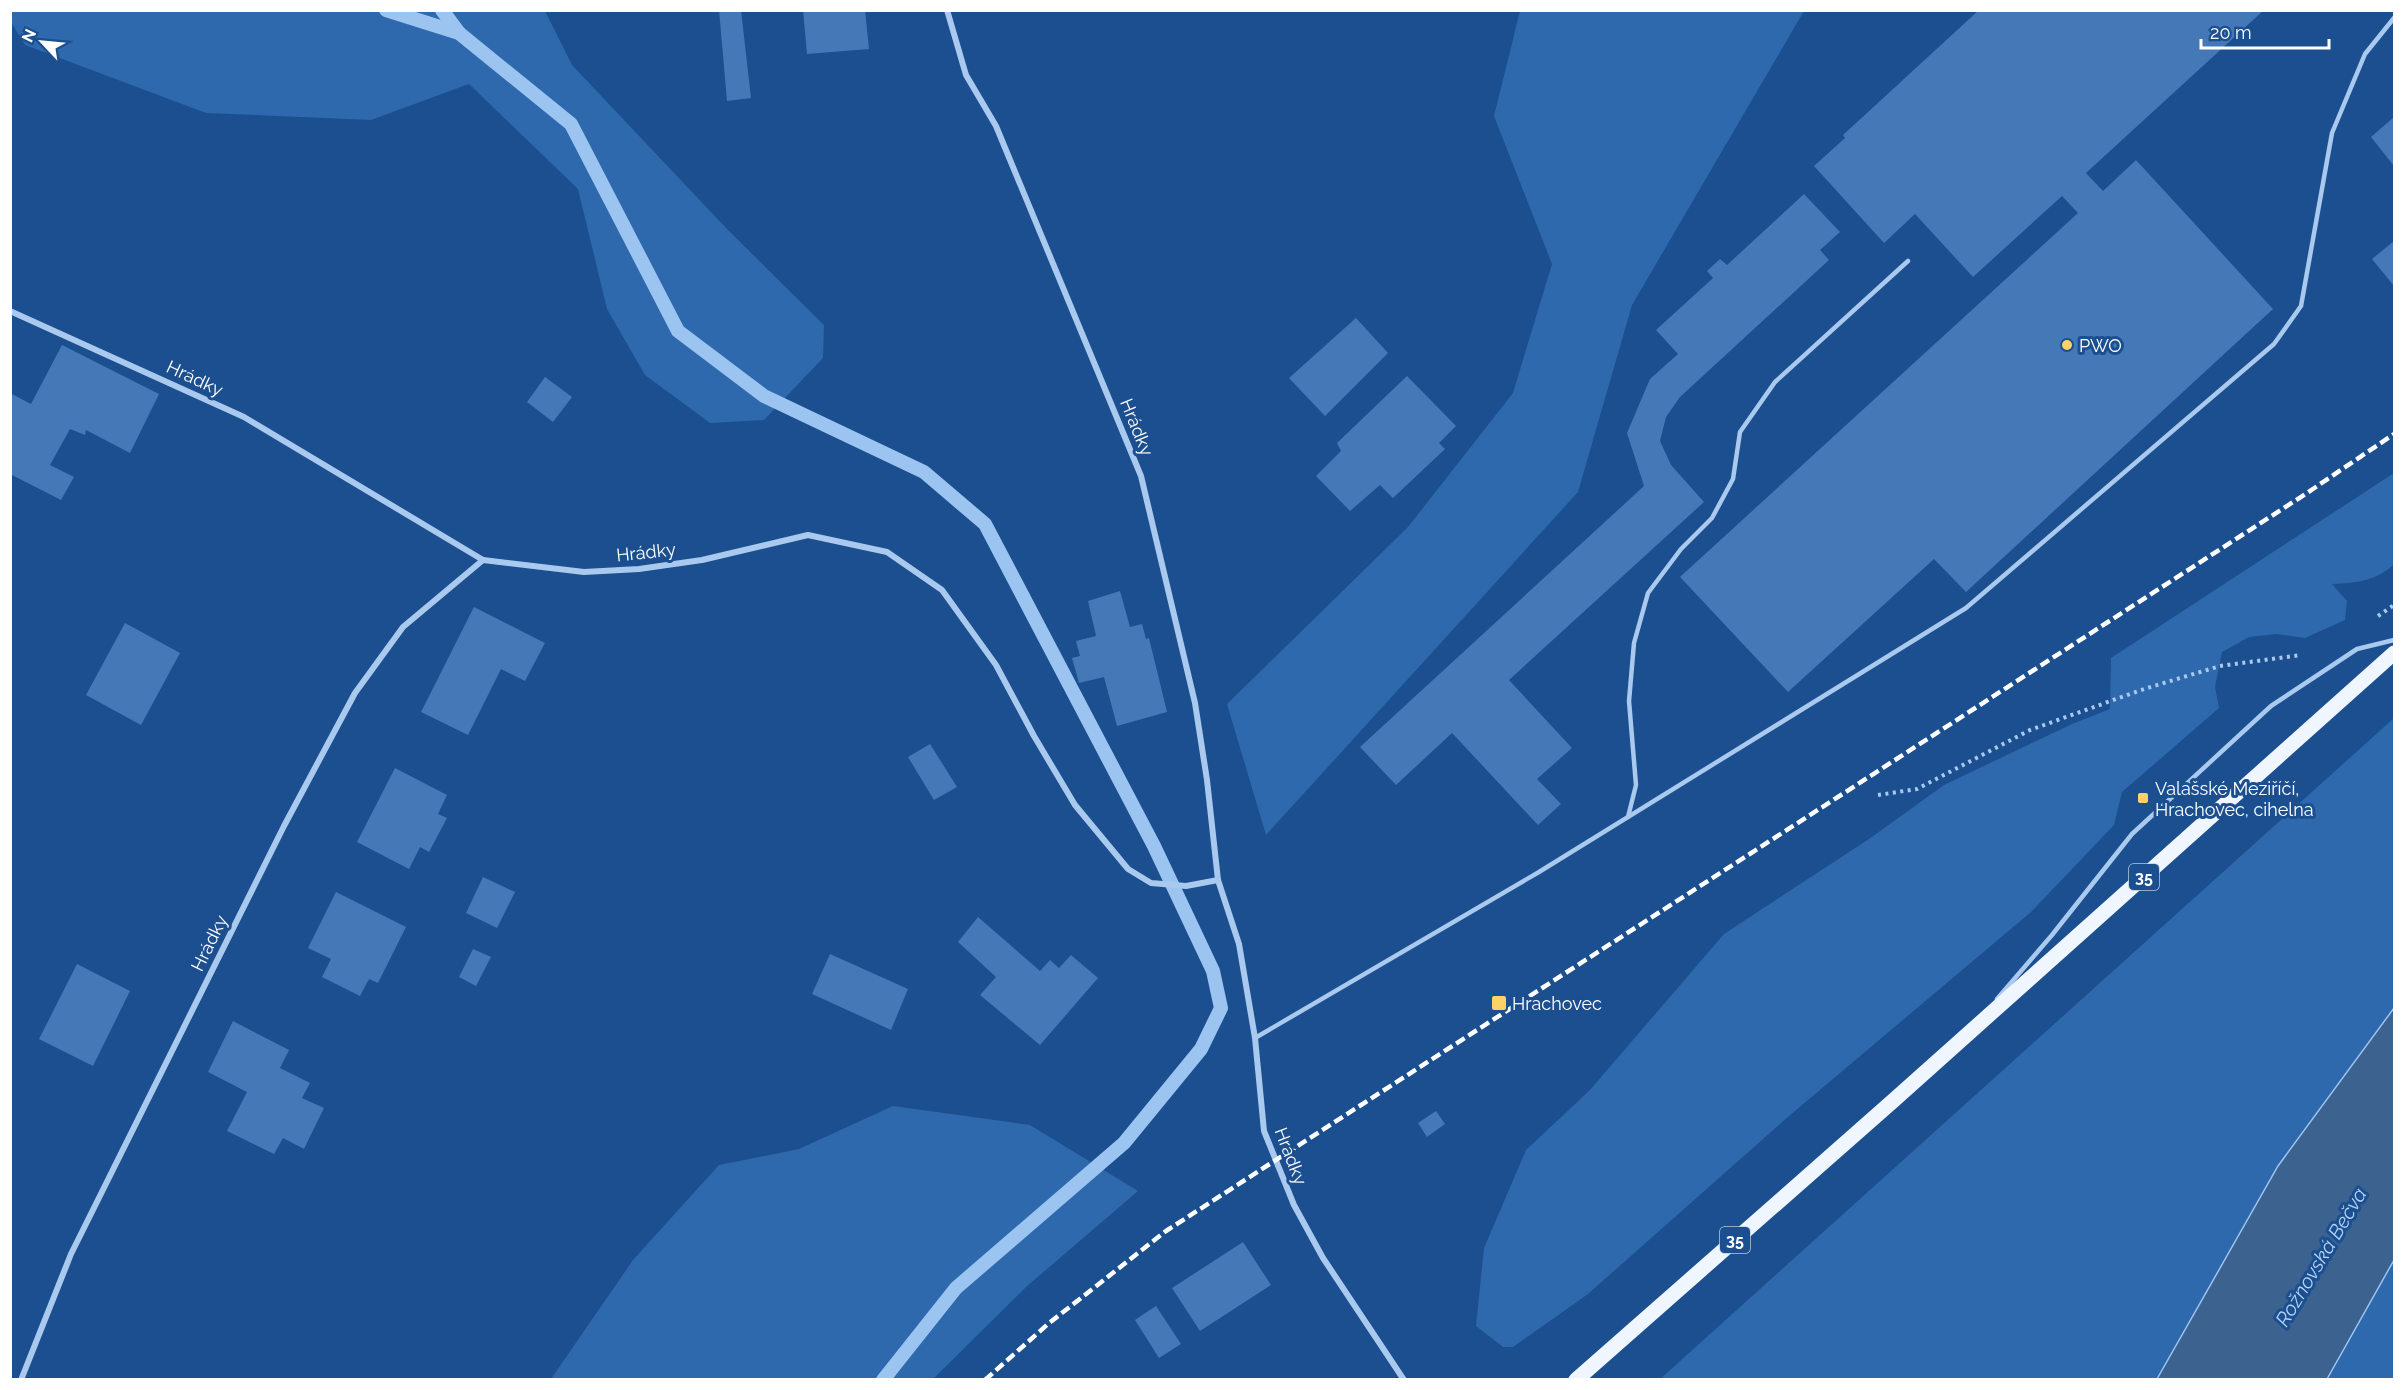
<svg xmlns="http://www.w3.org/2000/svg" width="2405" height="1390" viewBox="0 0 2405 1390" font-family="Raleway,sans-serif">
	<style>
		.green { fill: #2e69ad }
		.water { fill: #3c6290; stroke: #9cc4f0; stroke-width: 1.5 }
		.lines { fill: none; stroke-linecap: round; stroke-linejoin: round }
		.stream { stroke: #9cc4f0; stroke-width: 14 }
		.building { fill: #4478b7 }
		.path { stroke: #a9c9ee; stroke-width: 4; stroke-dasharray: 3 4.5; stroke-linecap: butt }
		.service { stroke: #a9c9ee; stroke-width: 4.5 }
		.minor { stroke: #a9c9ee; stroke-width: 6 }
		.primary { stroke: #f0f6ff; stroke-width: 15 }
		.rail { stroke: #fff; stroke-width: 4.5; stroke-dasharray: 10 4.5; stroke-linecap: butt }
		.poi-dot { fill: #ffd166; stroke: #1b4f8f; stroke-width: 2 }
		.labels { text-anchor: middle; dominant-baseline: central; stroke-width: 6; stroke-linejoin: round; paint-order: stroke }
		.shield { fill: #1b4f8f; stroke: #bbcadd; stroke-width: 1.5 }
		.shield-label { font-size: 16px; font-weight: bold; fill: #fff }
		.poi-label { font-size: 18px; fill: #fff; stroke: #1b4f8f; text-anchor: start }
		.street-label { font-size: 18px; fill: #fff; stroke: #1b4f8f }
		.water-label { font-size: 20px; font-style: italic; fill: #b5d3f5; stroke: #1b4f8f }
	</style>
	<rect width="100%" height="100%" fill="#1b4f8f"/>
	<g class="green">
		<path d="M11 10 545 11 572 65 727 229 824 325 823 358 764 420 710 423 645 375 607 309 578 189 469 84 371 120 206 113 25 45 11 22Z"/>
		<path d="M1520 11H1804L1632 305 1578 492 1266 835 1227 704 1408 527 1513 393 1552 264 1494 116Z"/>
		<path d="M2394 473V564C2377 581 2356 583 2332 584L2347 601 2345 620 2305 638 2277 634 2249 637 2222 652 2215 687 2219 708 2122 792 2114 825 2031 912 1789 1116 1588 1294 1513 1347H1503L1476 1326 1484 1248 1526 1150 1590 1090 1724 934 1869 839 1944 785 2072 724 2110 709 2111 658Z"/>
		<path d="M2394 718V1008L2278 1166 2157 1379 1659 1380Z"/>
		<path d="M893 1106 1030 1125 1138 1191 1026 1287 933 1379H551L633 1260 719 1165 799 1149Z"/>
		<path d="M2394 1260V1379L2327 1380Z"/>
	</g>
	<path class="water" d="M2394 1008V1260L2327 1379H2157L2278 1166Z"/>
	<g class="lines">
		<g class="stream">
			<path d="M386 10 459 33 571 124 678 331 764 396 924 472 985 524 1154 846 1213 971 1221 1008 1201 1049 1124 1143 956 1288 883 1380"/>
			<path d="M442 10 459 33"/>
		</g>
	</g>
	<g class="building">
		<path d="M719 10H741L751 98 727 101Z"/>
		<path d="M803 10H865L869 49 807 54Z"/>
		<path d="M1979 10H2264L2086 173 2103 191 2136 160 2273 309 1966 592 1934 559 1788 692 1680 577 2078 213 2062 196 1973 277 1915 214 1884 243 1814 166 1845 138 1843 135Z"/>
		<path d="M2394 117V166L2371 137Z"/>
		<path d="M1804 194 1840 232 1820 250 1829 260 1680 397 1666 417 1660 441 1671 465 1704 502 1509 680 1572 748 1537 779 1561 804 1538 825 1452 733 1396 785 1360 747 1644 486 1627 433 1650 379 1678 354 1656 330 1713 278 1707 271 1720 259 1727 265Z"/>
		<path d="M2394 241V286L2372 259Z"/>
		<path d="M1356 318 1388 353 1325 416 1289 378Z"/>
		<path d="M62 345 159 394 130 453 86 430 85 435 70 429 50 465 74 477 61 500 10 474V393L31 404Z"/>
		<path d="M1407 376 1456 426 1439 443 1445 449 1393 498 1380 485 1350 511 1316 476 1341 451 1337 443Z"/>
		<path d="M545 377 572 397 553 422 527 402Z"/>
		<path d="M1120 591 1130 627 1142 624 1146 639 1149 638 1167 712 1117 726 1104 677 1079 683 1072 658 1080 656 1076 641 1096 636 1088 601Z"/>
		<path d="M474 607 545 643 525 681 501 669 468 735 421 712Z"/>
		<path d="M125 623 180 653 141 725 86 695Z"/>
		<path d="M930 744 957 787 934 800 908 757Z"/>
		<path d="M395 768 447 795 438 814 447 818 429 852 420 847 409 869 357 842Z"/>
		<path d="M483 877 515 892 497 928 466 913Z"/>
		<path d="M336 892 406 927 378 983 369 979 360 996 322 977 331 959 308 948Z"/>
		<path d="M978 917 1040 971 1050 960 1059 968 1071 955 1098 978 1040 1045 980 995 996 977 958 942Z"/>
		<path d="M473 949 491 957 476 986 459 977Z"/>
		<path d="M830 954 908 989 891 1030 812 994Z"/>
		<path d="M77 964 130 991 93 1066 39 1039Z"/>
		<path d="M233 1021 289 1050 280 1068 310 1083 302 1098 324 1108 304 1149 283 1138 274 1154 227 1131 247 1092 208 1072Z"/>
		<path d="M1436 1111 1445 1124 1427 1137 1418 1123Z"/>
		<path d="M1243 1242 1271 1285 1200 1331 1172 1288Z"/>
		<path d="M1156 1306 1181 1344 1159 1358 1135 1320Z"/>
	</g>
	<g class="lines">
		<g class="path">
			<path d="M2378 616 2394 605"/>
			<path d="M1878 795 1917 789 2030 730 2144 689 2220 666 2301 655"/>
		</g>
		<g class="service">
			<path d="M1628 817 1636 785 1629 701 1634 643 1648 593 1681 549 1712 518 1733 479 1740 432 1775 382 1908 261"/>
			<path d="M1997 999 2052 935 2132 834 2271 706 2357 649 2394 640"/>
			<path d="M1255 1038 1539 872 1966 608 2274 344 2301 306 2332 133 2365 54 2394 18"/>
		</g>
		<g class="minor">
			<path d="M947 10 966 75 996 126 1141 476 1195 703 1207 780 1218 880 1239 944 1255 1038 1264 1131 1294 1205 1323 1258 1404 1380"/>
			<path d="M10 311 244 417 483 560 584 572 639 569 702 560 808 535 887 552 942 590 996 665 1034 736 1075 805 1128 869 1151 883 1186 886 1218 880"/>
			<path d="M21 1380 71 1254 284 826 355 693 403 627 483 560"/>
		</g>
		<path class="primary" d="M1576 1380 1894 1100 2394 653"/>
		<path class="rail" d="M985 1380 1048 1324 1166 1231 1841 795 2307 493 2394 434"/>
	</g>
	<g class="poi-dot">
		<circle cx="2067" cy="345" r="6"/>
		<rect x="2137" y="792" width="12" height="12" rx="3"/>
		<rect x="1491" y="995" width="16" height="16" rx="3"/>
	</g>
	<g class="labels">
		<g class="shield">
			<rect x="2129" y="864" width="30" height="26" rx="4.5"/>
			<rect x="1720" y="1227" width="30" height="26" rx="4.5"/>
		</g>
		<g class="shield-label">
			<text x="2144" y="877">35</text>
			<text x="1735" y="1240">35</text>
		</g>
		<g class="poi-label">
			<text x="2079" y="345">PWO</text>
			<text x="2155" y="788">Valašské Meziříčí,<tspan x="2155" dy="21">Hrachovec, cihelna</tspan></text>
			<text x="1512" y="1003">Hrachovec</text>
		</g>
		<g class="street-label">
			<text transform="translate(195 378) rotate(25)">Hrádky</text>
			<text transform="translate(1137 427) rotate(68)">Hrádky</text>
			<text transform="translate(646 552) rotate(-6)">Hrádky</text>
			<text transform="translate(209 943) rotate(-64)">Hrádky</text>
			<text transform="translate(1291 1156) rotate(69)">Hrádky</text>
		</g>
		<g class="water-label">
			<text transform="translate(2321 1257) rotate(-59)">Rožnovská Bečva</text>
		</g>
	</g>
	<rect width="2405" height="1390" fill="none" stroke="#ffffff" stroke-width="24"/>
	<g transform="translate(42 42) rotate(296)" stroke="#1b4f8f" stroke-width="4.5" paint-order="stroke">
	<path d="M0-4.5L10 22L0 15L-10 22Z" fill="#ffffff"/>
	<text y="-9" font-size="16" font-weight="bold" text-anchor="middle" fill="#ffffff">N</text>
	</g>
	<path d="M2201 39v9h128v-9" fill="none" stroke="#ffffff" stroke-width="3"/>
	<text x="2210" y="39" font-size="18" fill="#ffffff" stroke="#1b4f8f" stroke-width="4.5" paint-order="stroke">20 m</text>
</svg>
